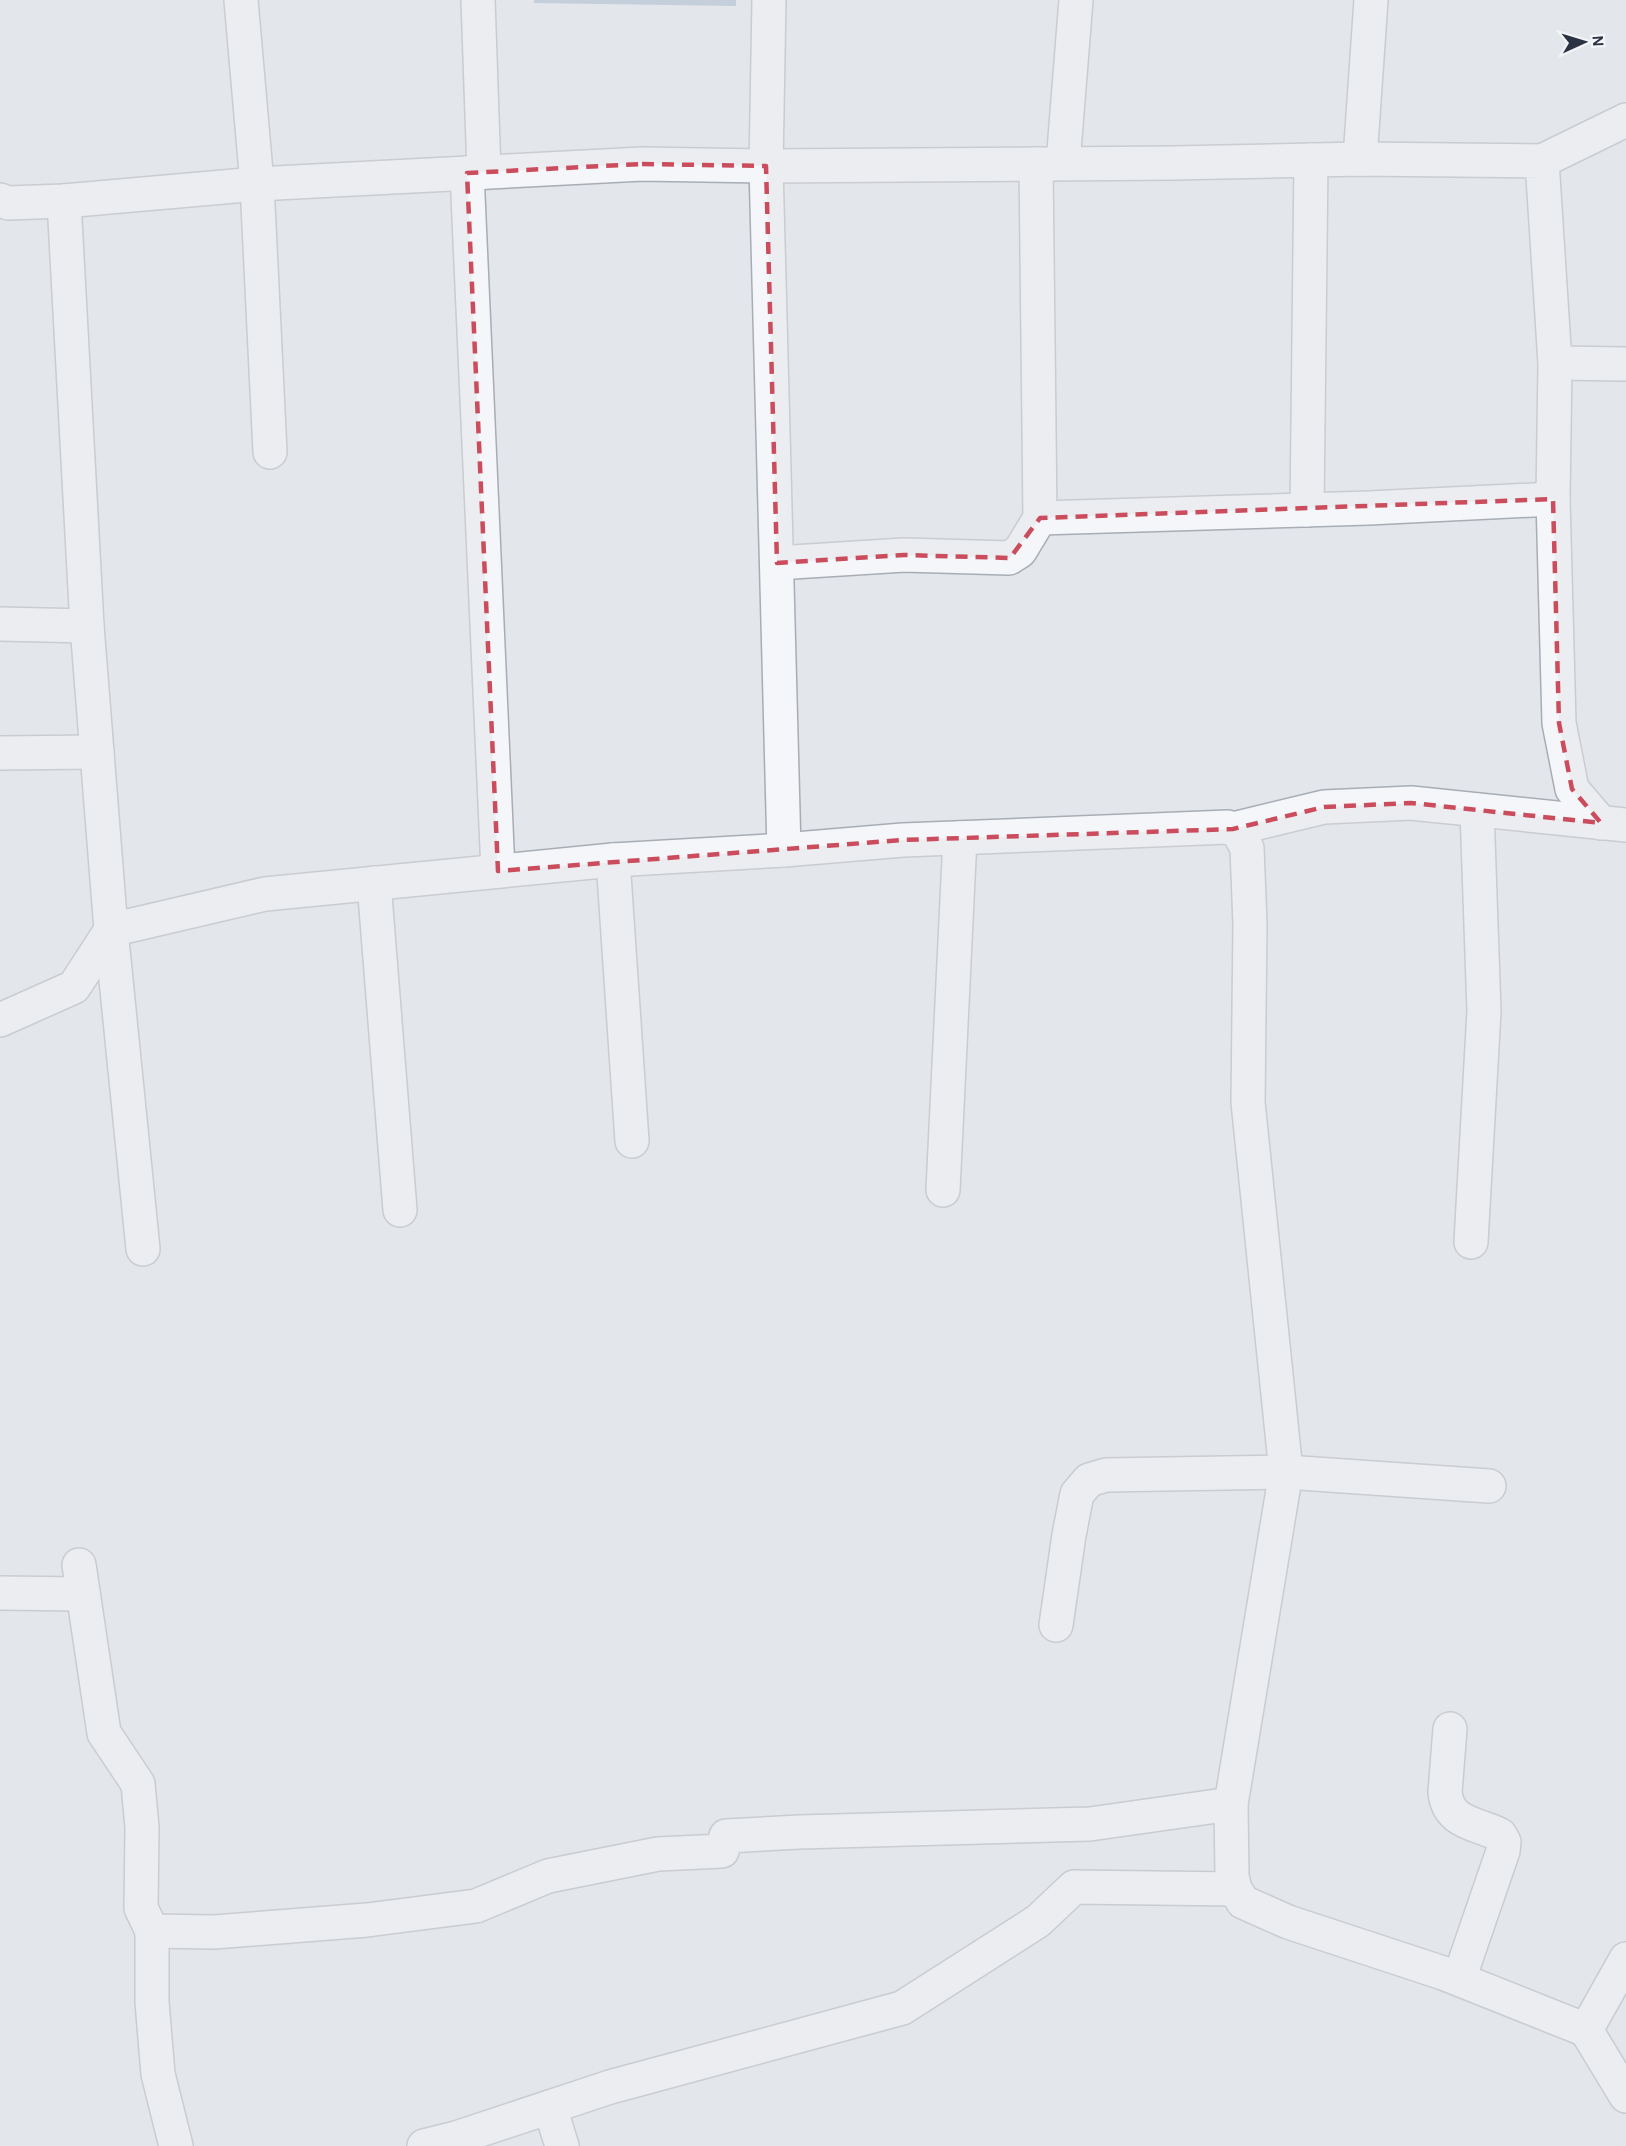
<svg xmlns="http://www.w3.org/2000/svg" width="1626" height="2146" viewBox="0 0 1626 2146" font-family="'Alegreya Sans',sans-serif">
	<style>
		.water { fill: #9fb2c9 }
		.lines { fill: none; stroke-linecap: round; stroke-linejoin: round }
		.minor-casing { stroke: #a8adb4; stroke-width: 36 }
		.minor { stroke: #f5f6f9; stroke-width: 33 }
		.marked { fill: none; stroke: #cb4c5c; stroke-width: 4.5; stroke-dasharray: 12 8; stroke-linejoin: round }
	</style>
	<rect width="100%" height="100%" fill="#e3e6ea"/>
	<path class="water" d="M534 0H736V6L534 3Z"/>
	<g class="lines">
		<g class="minor-casing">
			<g id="minor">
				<path d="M241 0 257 184 270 452"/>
				<path d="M478 0 484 172"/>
				<path d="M769 0 766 166 784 850"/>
				<path d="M1360 159 1371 0"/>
				<path d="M1542 161 1626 120"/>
				<path d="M1063 163 1076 0"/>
				<path d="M1036 164 1040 518"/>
				<path d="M467 173 498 871"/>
				<path d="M0 200 8 203 64 201 257 184 642 164 766 166 1173 163 1360 159 1542 161 1555 363 1553 499 1559 723 1572 789 1601 823"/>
				<path d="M64 201 87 626 111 930 143 1249"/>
				<path d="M1555 363 1626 364"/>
				<path d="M1307 510 1311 160"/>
				<path d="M777 563 904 555 1009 558 1020 551 1040 518 1369 508 1553 499"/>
				<path d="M0 624 87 626"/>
				<path d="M0 753 97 752"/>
				<path d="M1233 829 1324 807 1411 803 1626 825"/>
				<path d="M613 860 632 1141"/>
				<path d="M374 883 400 1210"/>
				<path d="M0 1020 74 987 111 930 265 894 613 860 784 850 903 840 1228 827 1238 832 1247 848 1250 924 1248 1102 1286 1472 1231 1804 1232 1876 1235 1889 1243 1902 1288 1922 1443 1973 1586 2030 1626 2096"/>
				<path d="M943 1190 960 838"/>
				<path d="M1471 1242 1484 1011 1477 810"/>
				<path d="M79 1565 104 1733 138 1784 142 1827 141 1908 152 1931 214 1932 367 1920 476 1906 548 1876 658 1854 722 1851 726 1836 799 1832 1090 1824 1231 1804"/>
				<path d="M0 1593 83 1594"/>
				<path d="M1056 1625 1069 1535 1077 1494 1089 1480 1106 1475 1286 1472 1489 1486"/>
				<path d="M1450 1729 1445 1792C1448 1824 1477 1823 1500 1835L1504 1842 1503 1851 1459 1979"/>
				<path d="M152 1931V2002L158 2074 176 2146"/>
				<path d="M1586 2030 1626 1959"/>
				<path d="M550 2107 562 2146"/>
				<path d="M424 2146 456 2138 610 2087 902 2008 1038 1921 1074 1887 1235 1889"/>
			</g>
		</g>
		<use href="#minor" class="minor"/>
	</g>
	<path d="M0 0H1626V2146H0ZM642 164 766 166 777 563 904 555 1010 558 1040 518 1553 499 1559 723 1572 789 1601 823 1411 803 1324 807 1233 829 903 840 498 871 467 173Z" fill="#e3e6ea" fill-opacity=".55" fill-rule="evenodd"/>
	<path class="marked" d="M642 164 766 166 777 563 904 555 1010 558 1040 518 1553 499 1559 723 1572 789 1601 823 1411 803 1324 807 1233 829 903 840 498 871 467 173Z"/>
	<g transform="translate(1584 42) rotate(86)" stroke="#f2f4f8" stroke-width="4.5" paint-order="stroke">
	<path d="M0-4.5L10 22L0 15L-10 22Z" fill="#2b3342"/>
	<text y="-9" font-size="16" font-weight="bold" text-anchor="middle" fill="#2b3342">N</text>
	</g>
</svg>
